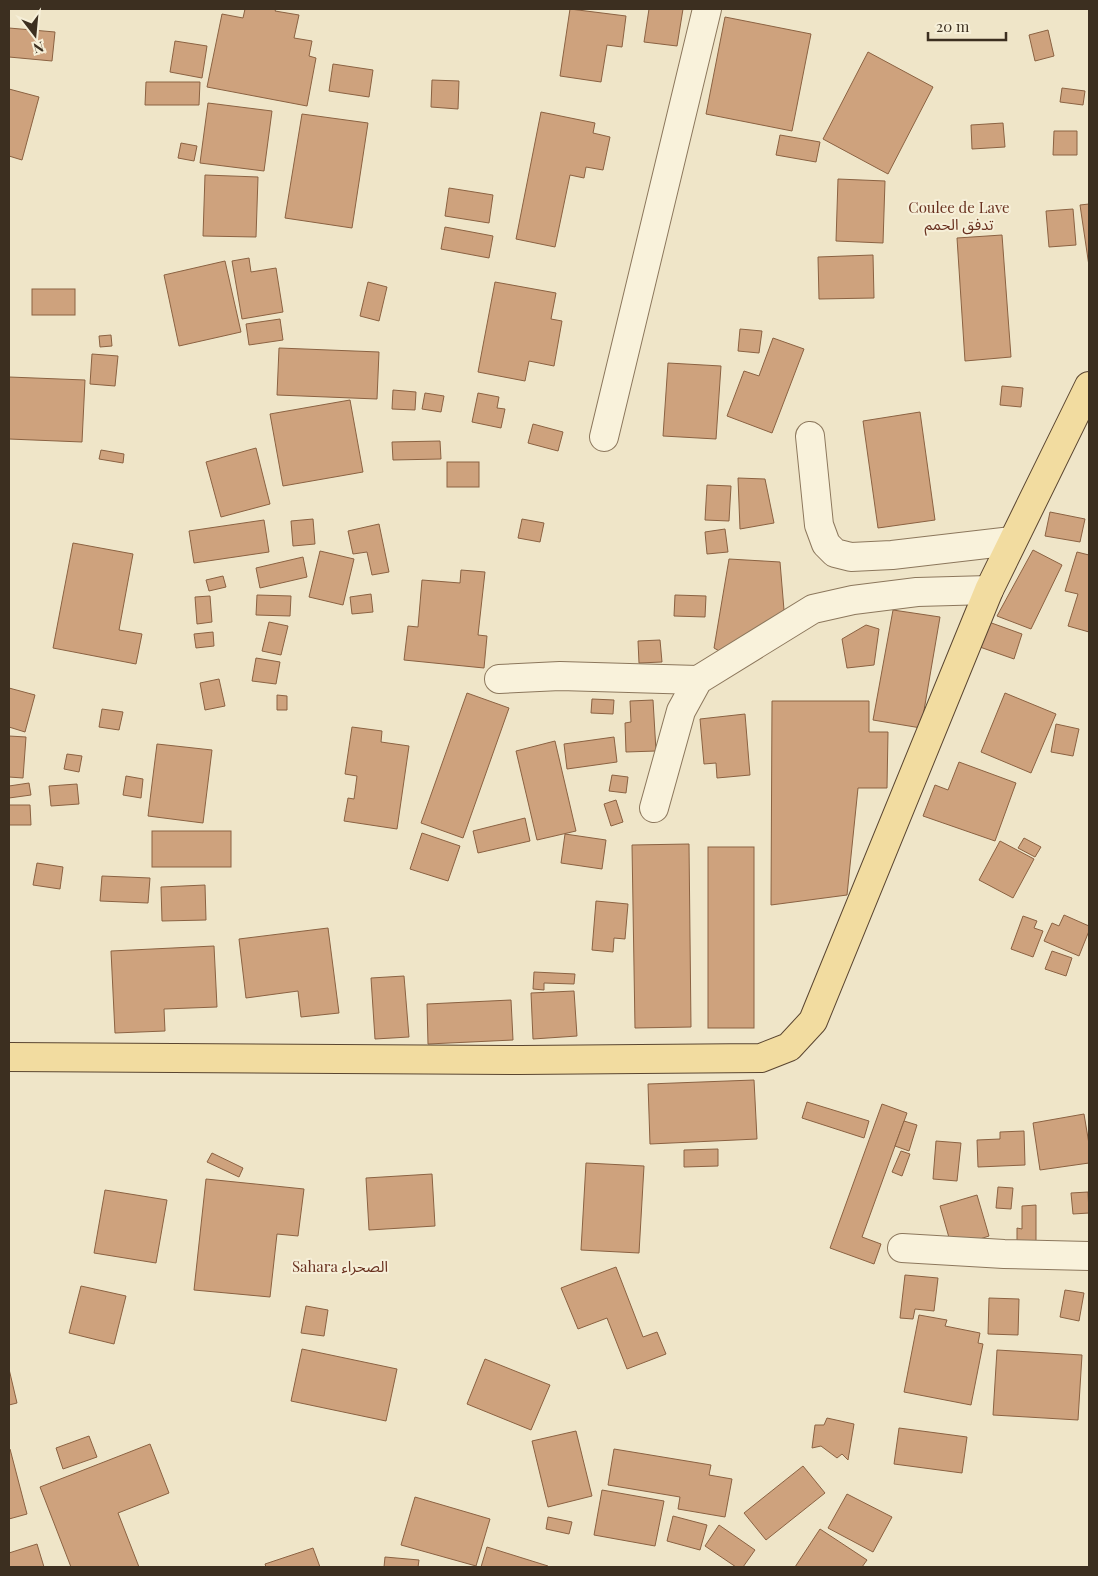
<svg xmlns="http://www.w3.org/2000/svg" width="1098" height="1576" viewBox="0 0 1098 1576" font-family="'Playfair Display','Noto Sans Arabic',serif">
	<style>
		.building { fill: #cea27d; stroke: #8b6242 }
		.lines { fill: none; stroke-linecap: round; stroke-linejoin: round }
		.minor-casing { stroke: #8c775c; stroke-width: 30 }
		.major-casing { stroke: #5a4530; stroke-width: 30 }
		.minor { stroke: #f9f2db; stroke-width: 28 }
		.major { stroke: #f2dca0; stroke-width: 28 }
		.labels { text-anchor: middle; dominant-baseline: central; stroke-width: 4; stroke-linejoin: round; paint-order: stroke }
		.neighbourhood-label { font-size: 15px; fill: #69311f; stroke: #f6efd8 }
	</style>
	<rect width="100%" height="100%" fill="#efe5c8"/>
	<g class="building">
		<path d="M245 9H276L275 11 299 15 294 38 312 41 309 56 316 58 307 106 207 87 222 14 243 18Z"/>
		<path d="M570 9 626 16 622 47 607 45 601 82 560 76Z"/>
		<path d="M649 9H683L677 46 644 42Z"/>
		<path d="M725 17 811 34 792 131 706 114Z"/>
		<path d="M9 28 55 32 52 61 9 57Z"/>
		<path d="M1048 30 1054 56 1035 61 1029 35Z"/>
		<path d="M175 41 207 46 202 78 170 72Z"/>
		<path d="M868 52 933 87 888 174 823 139Z"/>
		<path d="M333 64 373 70 369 97 329 91Z"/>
		<path d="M432 80 459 81 458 109 431 107Z"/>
		<path d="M146 82H200L199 105H145Z"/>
		<path d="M1062 88 1085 91 1083 105 1060 102Z"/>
		<path d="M9 89 39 97 22 160 9 156Z"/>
		<path d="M208 103 272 111 264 171 200 163Z"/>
		<path d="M541 112 595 123 593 133 610 137 603 170 586 167 584 178 570 175 555 247 516 239Z"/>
		<path d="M302 114 368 123 352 228 285 218Z"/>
		<path d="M1003 123 1005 147 972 149 971 125Z"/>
		<path d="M1054 131H1077V155H1053Z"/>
		<path d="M780 135 820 142 816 162 776 155Z"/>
		<path d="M181 143 197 146 194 161 178 158Z"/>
		<path d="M205 175 258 177 256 237 203 236Z"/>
		<path d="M838 179 885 181 883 243 836 241Z"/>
		<path d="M449 188 493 195 489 223 445 216Z"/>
		<path d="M1089 204V266L1080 205Z"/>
		<path d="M1073 209 1076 245 1049 247 1046 211Z"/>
		<path d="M445 227 493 236 489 258 441 249Z"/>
		<path d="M1002 235 1011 357 965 361 957 238Z"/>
		<path d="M873 255 874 298 819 299 818 257Z"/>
		<path d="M249 258 251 272 276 268 283 312 242 319 232 261Z"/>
		<path d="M225 261 241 332 179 346 164 275Z"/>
		<path d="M368 282 387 287 379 321 360 316Z"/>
		<path d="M495 282 556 293 551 319 562 321 554 366 529 361 525 381 478 372Z"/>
		<rect x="32" y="289" width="43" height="26"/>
		<path d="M280 319 283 340 249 345 246 324Z"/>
		<path d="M740 329 762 331 759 353 738 351Z"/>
		<path d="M111 335 112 346 100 347 99 336Z"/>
		<path d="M773 338 804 349 772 433 727 416 744 371 759 376Z"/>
		<path d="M279 348 379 352 377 399 277 395Z"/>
		<path d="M92 354 118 356 115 386 90 384Z"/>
		<path d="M668 363 721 366 716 439 663 436Z"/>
		<path d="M9 377 85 380 82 442 9 439Z"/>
		<path d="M1002 386 1023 388 1021 407 1000 405Z"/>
		<path d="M393 390 416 392 415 410 392 409Z"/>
		<path d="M425 393 444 396 441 412 422 409Z"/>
		<path d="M478 393 499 397 497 408 505 409 501 428 472 422Z"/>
		<path d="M350 400 363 472 283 486 270 414Z"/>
		<path d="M920 412 935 520 878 528 863 421Z"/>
		<path d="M533 424 563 432 558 451 528 443Z"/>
		<path d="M440 441 441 459 393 460 392 442Z"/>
		<path d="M256 448 270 504 221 517 206 462Z"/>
		<path d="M101 450 124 454 123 463 99 459Z"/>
		<rect x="447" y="462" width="32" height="25"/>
		<path d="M738 478 765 479 774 523 740 529Z"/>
		<path d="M707 485 731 486 729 521 705 520Z"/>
		<path d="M1050 512 1085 519 1080 542 1045 536Z"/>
		<path d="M313 519 315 544 293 546 291 521Z"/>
		<path d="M522 519 544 523 540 542 518 538Z"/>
		<path d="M264 520 269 552 194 563 189 531Z"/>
		<path d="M379 524 389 572 372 575 367 552 353 554 348 531Z"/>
		<path d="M725 529 728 552 707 554 705 532Z"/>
		<path d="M73 543 133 554 119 630 142 634 136 664 53 648Z"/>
		<path d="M1033 550 1062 565 1031 629 997 616Z"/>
		<path d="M320 551 354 559 343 605 309 597Z"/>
		<path d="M1077 552 1089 555V632L1068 626 1078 594 1065 591Z"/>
		<path d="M303 557 307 577 260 588 256 568Z"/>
		<path d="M729 559 780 562 784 610 730 657 714 648Z"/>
		<path d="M461 570 485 572 478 635 487 636 484 668 404 660 408 626 418 627 422 580 460 583Z"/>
		<path d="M223 576 226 587 209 591 206 580Z"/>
		<path d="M371 594 373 612 352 614 350 597Z"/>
		<path d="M257 595 291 596 290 616 256 615Z"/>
		<path d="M675 595 706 596 705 617 674 616Z"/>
		<path d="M210 596 212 622 197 624 195 597Z"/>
		<path d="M893 610 940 617 921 728 873 720Z"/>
		<path d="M986 621 1022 634 1014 659 977 646Z"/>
		<path d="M269 622 288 626 281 655 262 651Z"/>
		<path d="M866 625 879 629 874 665 847 668 842 639Z"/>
		<path d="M213 632 214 646 196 648 194 634Z"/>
		<path d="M660 640 662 662 639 663 638 641Z"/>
		<path d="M256 658 280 662 276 684 252 681Z"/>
		<path d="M219 679 225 706 205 710 200 683Z"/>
		<path d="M9 688 35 695 25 732 9 727Z"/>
		<path d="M467 693 509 708 463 838 421 823Z"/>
		<path d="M1005 693 1056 714 1031 773 981 752Z"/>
		<path d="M277 695 287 696V710H277Z"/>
		<path d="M592 699 614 700 613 714 591 713Z"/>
		<path d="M653 700 656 751 626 752 625 723 631 722 630 701Z"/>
		<path d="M772 701H869V732H888L887 788H858L847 895 771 905Z"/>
		<path d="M102 709 123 712 119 730 99 727Z"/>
		<path d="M745 714 750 775 717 778 716 763 704 764 700 719Z"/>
		<path d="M1056 724 1079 729 1073 756 1051 752Z"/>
		<path d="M352 727 382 731 381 742 409 746 397 829 344 821 348 798 354 799 357 776 345 774Z"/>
		<path d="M9 736 26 737 23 778 9 777Z"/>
		<path d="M614 737 617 762 567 769 564 744Z"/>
		<path d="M555 741 576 831 537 840 516 751Z"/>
		<path d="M157 744 212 750 203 823 148 816Z"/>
		<path d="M67 754 82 756 79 772 64 769Z"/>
		<path d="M959 762 1016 783 995 841 923 816 935 785 948 790Z"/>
		<path d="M612 775 628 777 626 793 609 791Z"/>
		<path d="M126 776 143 779 141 798 123 795Z"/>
		<path d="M29 783 31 795 9 798V786Z"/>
		<path d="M77 784 79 804 51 806 49 786Z"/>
		<path d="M616 800 623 822 611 826 604 804Z"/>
		<path d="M9 805H30L31 825H9Z"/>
		<path d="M525 818 530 841 478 853 473 831Z"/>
		<rect x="152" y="831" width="79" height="36"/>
		<path d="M422 833 460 846 448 881 410 869Z"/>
		<path d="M565 834 606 840 602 869 561 863Z"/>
		<path d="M1024 838 1041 847 1035 857 1018 848Z"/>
		<path d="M1000 841 1034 859 1013 898 979 880Z"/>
		<path d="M689 844 691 1027 635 1028 632 845Z"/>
		<rect x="708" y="847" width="46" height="181"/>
		<path d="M37 863 63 867 60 889 33 885Z"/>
		<path d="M102 876 150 878 148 903 100 901Z"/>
		<path d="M205 885 206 920 162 921 161 887Z"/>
		<path d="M596 901 628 904 625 939 614 938 613 952 592 950Z"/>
		<path d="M1064 915 1089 926V931L1079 956 1044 941 1052 923 1059 926Z"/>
		<path d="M1023 916 1037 921 1034 928 1043 931 1033 957 1011 949Z"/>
		<path d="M328 928 339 1013 301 1017 298 991 246 998 239 939Z"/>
		<path d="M214 946 217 1007 164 1009 165 1031 115 1033 111 951Z"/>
		<path d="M1052 951 1072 958 1066 976 1045 969Z"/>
		<path d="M534 972 575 974 574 984 544 983V990L533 989Z"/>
		<path d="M404 976 409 1037 375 1039 371 978Z"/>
		<path d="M574 991 577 1036 533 1039 531 993Z"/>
		<path d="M511 1000 513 1040 428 1044 427 1004Z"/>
		<path d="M754 1080 757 1139 650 1144 648 1084Z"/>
		<path d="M807 1102 869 1121 864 1138 802 1118Z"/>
		<path d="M882 1104 907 1113 862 1237 881 1244 874 1264 830 1248Z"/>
		<path d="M1084 1114 1089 1144V1163L1040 1170 1033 1123Z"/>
		<path d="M904 1121 917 1125 909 1151 895 1146Z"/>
		<path d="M1024 1131 1025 1165 978 1167 977 1140 1000 1139V1132Z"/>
		<path d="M936 1141 961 1143 957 1181 933 1179Z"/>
		<path d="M718 1149V1166L684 1167V1150Z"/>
		<path d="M901 1151 910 1154 902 1176 892 1172Z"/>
		<path d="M212 1153 243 1168 239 1177 207 1162Z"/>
		<path d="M586 1163 644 1166 639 1253 581 1250Z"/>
		<path d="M432 1174 435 1226 369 1230 366 1178Z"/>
		<path d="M206 1179 304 1189 298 1236 277 1234 270 1297 194 1290Z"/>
		<path d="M998 1187 1013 1188 1011 1209 996 1208Z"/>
		<path d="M105 1190 167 1200 156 1263 94 1253Z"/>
		<path d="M1088 1192 1089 1213 1073 1214 1071 1193Z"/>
		<path d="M977 1195 989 1236 952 1248 940 1206Z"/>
		<path d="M1036 1205V1245H1017V1228L1022 1229V1206Z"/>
		<path d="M616 1267 643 1337 657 1332 666 1354 627 1369 607 1318 578 1329 561 1288Z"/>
		<path d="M905 1275 938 1278 934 1311 915 1309 913 1319 900 1318Z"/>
		<path d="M81 1286 126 1296 114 1344 69 1333Z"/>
		<path d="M1065 1290 1084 1293 1079 1321 1060 1317Z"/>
		<path d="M989 1298 1019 1299 1018 1335 988 1334Z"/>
		<path d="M306 1306 328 1310 324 1336 301 1333Z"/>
		<path d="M919 1315 947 1320 945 1326 980 1333 978 1343 983 1344 971 1405 904 1392Z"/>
		<path d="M302 1349 397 1369 386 1421 291 1401Z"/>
		<path d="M997 1350 1082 1355 1078 1420 993 1415Z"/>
		<path d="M485 1359 550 1385 531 1430 467 1404Z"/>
		<path d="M9 1369 17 1403 9 1405Z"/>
		<path d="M827 1418 854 1424 848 1460 842 1454 837 1458 821 1446 812 1448 815 1425H824Z"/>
		<path d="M899 1428 967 1437 962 1473 894 1464Z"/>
		<path d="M576 1431 592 1496 548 1507 532 1441Z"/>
		<path d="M89 1436 97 1457 63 1469 56 1448Z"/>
		<path d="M150 1444 169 1493 118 1513 139 1567H71L40 1487Z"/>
		<path d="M10 1449 27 1514 9 1519V1450Z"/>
		<path d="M614 1449 711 1465 709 1475 732 1479 725 1517 678 1509 680 1497 608 1485Z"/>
		<path d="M803 1466 825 1493 766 1540 744 1513Z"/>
		<path d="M602 1490 664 1501 655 1546 594 1535Z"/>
		<path d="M847 1494 892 1517 873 1552 828 1528Z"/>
		<path d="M415 1497 490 1519 476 1566 401 1545Z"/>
		<path d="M673 1516 707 1525 700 1550 667 1541Z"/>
		<path d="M548 1517 572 1522 569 1534 546 1529Z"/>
		<path d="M719 1525 755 1550 743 1567H736L705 1546Z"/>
		<path d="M820 1529 867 1560 862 1567H795Z"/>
		<path d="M37 1544 44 1567H9V1553Z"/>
		<path d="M487 1547 548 1566 547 1567H481Z"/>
		<path d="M313 1548 320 1567H266L265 1564Z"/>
		<path d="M385 1557 419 1560 418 1567H384Z"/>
	</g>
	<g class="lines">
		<g class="minor-casing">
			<g id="minor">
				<path d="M810 436 819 525 826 544 835 553 851 557 892 555 1012 541"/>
				<path d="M604 437 707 9"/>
				<path d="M499 679 560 676 698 680"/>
				<path d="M654 808 681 711 698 680 813 609 853 600 917 592 989 590"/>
				<path d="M902 1248 1004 1254 1089 1256"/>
			</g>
		</g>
		<g class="major-casing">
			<path id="major" d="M9 1057 520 1060 761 1058 789 1047 813 1021 989 590 1089 386"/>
		</g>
		<use href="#minor" class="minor"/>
		<use href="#major" class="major"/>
	</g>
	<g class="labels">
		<g class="neighbourhood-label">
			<text x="959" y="207">Coulee de Lave<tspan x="959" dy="17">تدفق الحمم</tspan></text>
			<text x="340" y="1266">Sahara الصحراء</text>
		</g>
	</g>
	<rect width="1098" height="1576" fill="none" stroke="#3c2f20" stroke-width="20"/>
	<g transform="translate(35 35) rotate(164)" stroke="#f6efd8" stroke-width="4" paint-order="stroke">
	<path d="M0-4L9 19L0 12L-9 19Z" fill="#3c2f20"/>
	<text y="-8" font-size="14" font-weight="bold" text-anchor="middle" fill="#3c2f20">N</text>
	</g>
	<path d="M928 32v8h78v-8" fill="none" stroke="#3c2f20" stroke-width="2.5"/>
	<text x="936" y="32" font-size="15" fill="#3c2f20" stroke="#f6efd8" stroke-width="4" paint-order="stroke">20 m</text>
</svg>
